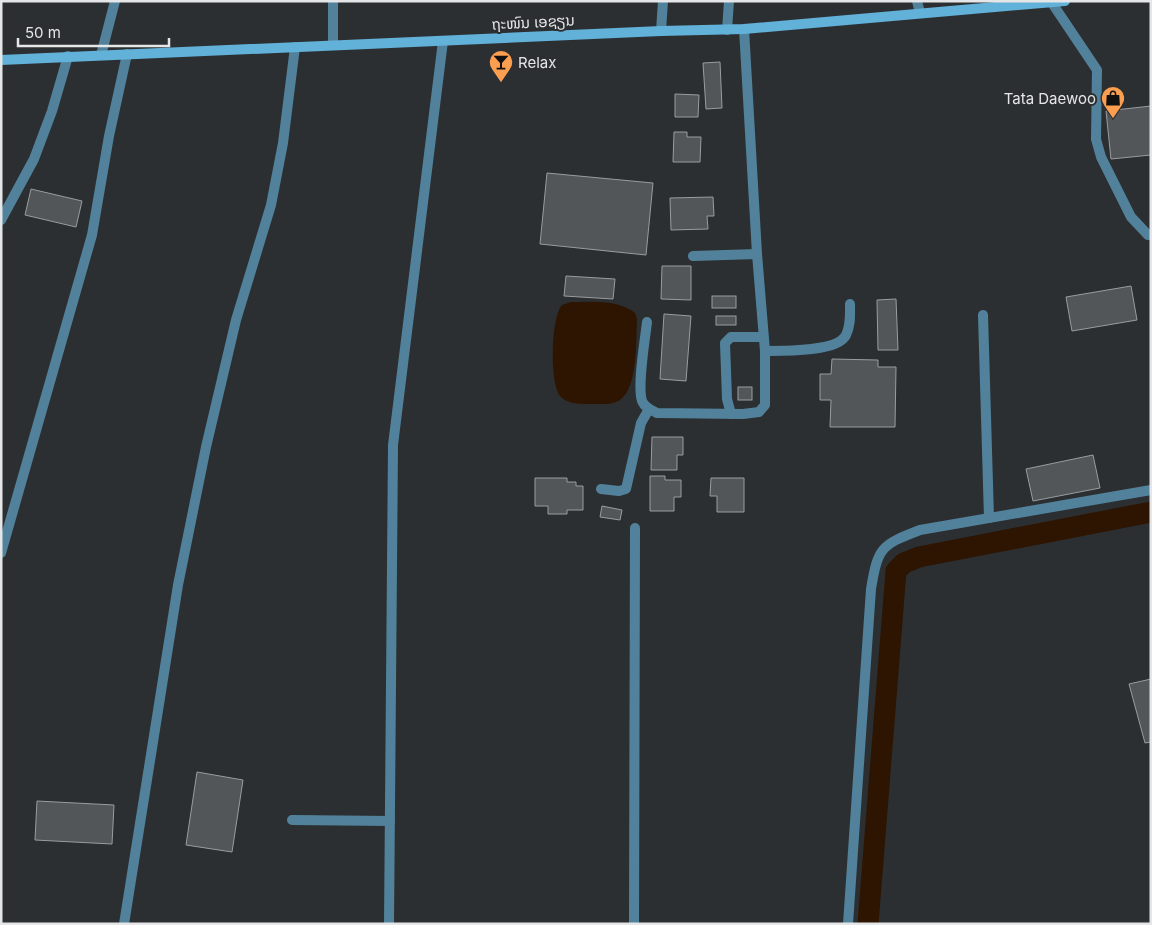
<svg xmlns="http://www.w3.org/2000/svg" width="1152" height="925" viewBox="0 0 1152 925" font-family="Inter,'Noto Sans Lao',sans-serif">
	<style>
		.water { fill: #2d1501 }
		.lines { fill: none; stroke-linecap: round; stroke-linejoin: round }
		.canal { stroke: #2d1501; stroke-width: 21 }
		.building { fill: #525658; stroke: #999d9f }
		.service { stroke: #52829b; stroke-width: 10 }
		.minor { stroke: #52829b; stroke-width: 10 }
		.secondary { stroke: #61b1d9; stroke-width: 10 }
		.labels { text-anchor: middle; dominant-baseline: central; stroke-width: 4; stroke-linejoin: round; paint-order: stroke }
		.street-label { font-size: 15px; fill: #e4e6e7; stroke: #2c2f31 }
		.poi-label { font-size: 15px; fill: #e4e6e7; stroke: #2c2f31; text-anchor: start }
	</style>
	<rect width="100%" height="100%" fill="#2c2f31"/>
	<path class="water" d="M571 302C590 302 619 299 635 313L637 319C636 339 638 388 620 400 612 405 603 404 594 404 583 404 569 405 561 397 549 385 551 316 562 305Z"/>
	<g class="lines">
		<path class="canal" d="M868 924 896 571 904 563 919 557 1151 512"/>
	</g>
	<g class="building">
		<path d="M720 62 722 108 706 109 703 63Z"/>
		<path d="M675 94 699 95 698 117H675Z"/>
		<path d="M1151 106V155L1111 159 1106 111Z"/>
		<path d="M674 132H687V137H701L700 162H673Z"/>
		<path d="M547 173 653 183 646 255 540 244Z"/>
		<path d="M31 189 82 201 76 227 25 215Z"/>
		<path d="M713 197 714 216H707L708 229 671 230 670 198Z"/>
		<path d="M662 266H691V300L661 299Z"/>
		<path d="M566 276 615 279 613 299 564 296Z"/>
		<path d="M1131 286 1137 320 1072 331 1066 297Z"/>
		<rect x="712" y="296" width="24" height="12"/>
		<path d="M896 299 898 350H878L877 300Z"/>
		<path d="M664 314 691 316 686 381 660 379Z"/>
		<rect x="716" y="316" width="20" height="9"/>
		<path d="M832 359 878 360V367H896L895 427H830L831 400H820V374H831Z"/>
		<rect x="738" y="387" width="14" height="13"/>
		<path d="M652 437H683V455H677V470H651Z"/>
		<path d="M1093 455 1100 488 1033 501 1026 469Z"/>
		<path d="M650 476H665V480H681V497H674V511H650Z"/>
		<path d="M535 478H567V482H576V486H583V510H567V514H548V506H535Z"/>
		<path d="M711 478H744V512H717V496H710Z"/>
		<path d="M602 506 622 510 620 520 600 517Z"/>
		<path d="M1151 679V742L1145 743 1129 684Z"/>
		<path d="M197 772 243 780 232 852 186 845Z"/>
		<path d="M37 801 114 805 112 844 35 840Z"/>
	</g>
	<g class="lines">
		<g class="service">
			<path d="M1052 3 1097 70 1096 139 1101 157 1131 217 1148 235"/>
			<path d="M727 30 729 1"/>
			<path d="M693 256 757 254"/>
			<path d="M983 315 989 518"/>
			<path d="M765 351C783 351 838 352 846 335 851 325 850 314 850 304"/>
			<path d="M731 414 727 399 725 343 731 337H763"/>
			<path d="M601 489 619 491 626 489 641 423 649 409"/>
			<path d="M292 820 390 821"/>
		</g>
		<g class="minor">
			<path d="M333 1V45"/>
			<path d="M917 1 920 13"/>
			<path d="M661 31 663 1"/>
			<path d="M101 55 115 1"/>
			<path d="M1 220 34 159 52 111 68 56"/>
			<path d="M647 322C645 340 637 386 642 401 645 408 651 410 657 413L743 414 759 412 765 405V351L757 254 744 29"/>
			<path d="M1 553 92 235 109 136 127 54"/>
			<path d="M124 924 178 585 206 447 236 320 271 205 283 143 295 47"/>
			<path d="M389 924 393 445 443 41"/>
			<path d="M634 924 635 528"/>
			<path d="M848 924 871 589C878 547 881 545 920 530L1151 490"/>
		</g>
		<path class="secondary" d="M1 60 661 31 744 29 1065 1"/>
	</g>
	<defs>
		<g id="bar-pin" transform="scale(1.25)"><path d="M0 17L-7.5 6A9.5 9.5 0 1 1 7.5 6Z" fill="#fb9e50" stroke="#2c2f31"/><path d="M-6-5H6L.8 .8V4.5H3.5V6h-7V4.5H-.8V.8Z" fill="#111"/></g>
		<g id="shop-pin" transform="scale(1.25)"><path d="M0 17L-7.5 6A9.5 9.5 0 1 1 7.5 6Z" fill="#fb9e50" stroke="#2c2f31"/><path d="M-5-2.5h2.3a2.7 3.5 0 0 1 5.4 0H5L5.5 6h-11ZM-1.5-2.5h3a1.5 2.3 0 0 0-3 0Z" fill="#111"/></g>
	</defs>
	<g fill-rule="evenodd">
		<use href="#bar-pin" x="501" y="62"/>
		<use href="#shop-pin" x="1113" y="98"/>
	</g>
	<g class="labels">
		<g class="street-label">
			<text transform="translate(533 22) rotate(-3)">ຖະໜົນ ເອຊຽນ</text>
		</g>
		<g class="poi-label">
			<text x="518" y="62">Relax</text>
			<text x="1096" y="98" text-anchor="end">Tata Daewoo</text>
		</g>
	</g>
	<rect width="1152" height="925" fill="none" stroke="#e4e6e7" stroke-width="5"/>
	<path d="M18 38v8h151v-8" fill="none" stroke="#e4e6e7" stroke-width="2.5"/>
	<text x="25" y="38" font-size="15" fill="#e4e6e7" stroke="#2c2f31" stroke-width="4" paint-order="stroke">50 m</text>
</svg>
